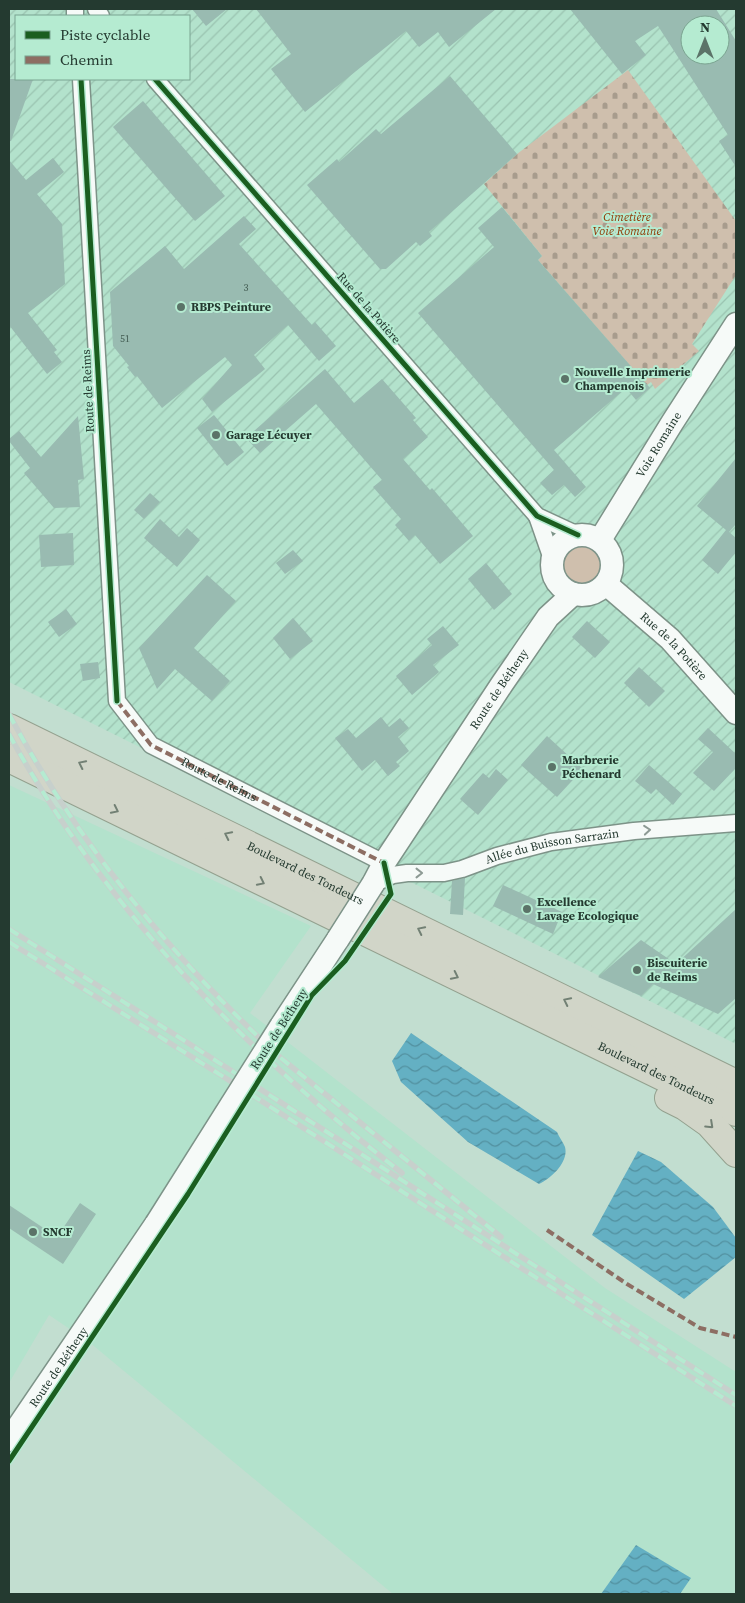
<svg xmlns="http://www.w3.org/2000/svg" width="745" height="1603" viewBox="0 0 745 1603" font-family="'Source Serif 4',serif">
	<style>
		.built { fill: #b3e2cc }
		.industrial { fill: url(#industrial-furrows); fill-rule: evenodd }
		.green { fill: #cfbfad }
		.cemetery { fill: url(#cemetery-stones) }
		.water { fill: url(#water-waves) }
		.building { fill: #99bbb1; fill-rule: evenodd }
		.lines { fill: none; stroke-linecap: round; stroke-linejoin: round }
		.street-casing { stroke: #7d9388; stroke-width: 19 }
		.secondary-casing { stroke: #7d9388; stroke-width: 25 }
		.highway-casing { stroke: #94a18f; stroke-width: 30 }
		.street { stroke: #f6faf8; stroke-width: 16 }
		.secondary { stroke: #f6faf8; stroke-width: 22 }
		.highway { stroke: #d1d5c8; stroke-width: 28 }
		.rail-casing { stroke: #c7d0cc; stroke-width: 5.5 }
		.rail { stroke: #b5ebd1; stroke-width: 4; stroke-dasharray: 11; stroke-linecap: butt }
		.secondary-bridge-casing { stroke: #7d9388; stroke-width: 25; stroke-linecap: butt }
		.secondary-bridge { stroke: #f6faf8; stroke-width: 22 }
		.quiet { stroke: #8d6e63; stroke-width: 4; stroke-dasharray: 8 4; stroke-linecap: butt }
		.cycleway-casing { stroke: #b5ebd1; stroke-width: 8 }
		.cycleway { stroke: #1b5e20; stroke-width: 5 }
		.oneway { stroke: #728074 }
		.oneway2 { stroke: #8d9a94 }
		.poi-dot { fill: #5b7368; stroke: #b5ebd1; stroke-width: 2 }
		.labels { text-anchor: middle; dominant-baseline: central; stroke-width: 4; stroke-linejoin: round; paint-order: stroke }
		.number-label { font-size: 10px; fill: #415a50 }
		.park-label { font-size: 12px; font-style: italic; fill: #903703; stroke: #b5ebd1 }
		.poi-label { font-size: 12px; font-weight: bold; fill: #243a30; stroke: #b5ebd1; text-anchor: start }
		.street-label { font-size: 12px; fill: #243a30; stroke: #b5ebd1 }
	</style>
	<defs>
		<pattern id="industrial-furrows" width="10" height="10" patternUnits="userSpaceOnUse" patternTransform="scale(1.25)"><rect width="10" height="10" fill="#b3e2cc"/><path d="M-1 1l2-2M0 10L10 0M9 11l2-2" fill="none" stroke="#9ac3b0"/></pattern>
		<pattern id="cemetery-stones" width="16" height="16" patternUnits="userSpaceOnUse" patternTransform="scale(1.25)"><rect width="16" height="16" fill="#cfbfad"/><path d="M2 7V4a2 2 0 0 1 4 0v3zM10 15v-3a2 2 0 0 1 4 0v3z" fill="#a89c8d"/></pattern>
		<pattern id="water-waves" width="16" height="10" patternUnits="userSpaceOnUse" patternTransform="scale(1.25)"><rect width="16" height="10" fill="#64b0c3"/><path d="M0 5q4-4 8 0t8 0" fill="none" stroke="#52909f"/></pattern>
	</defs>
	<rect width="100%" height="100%" fill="#c2ded0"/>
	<path class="built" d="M9 785 311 926 250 1013 605 1288 736 1372V1594H393L89 1342 49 1315 9 1383Z"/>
	<path class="industrial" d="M9 9H736V1044L9 682ZM16 16H189V79H16ZM690 25H720V55H690Z"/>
	<circle class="green" cx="583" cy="564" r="21"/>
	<path class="cemetery" d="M628 70 736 221V275L692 344 699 351 655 389 651 382 647 385 538 260 542 256 484 184 517 154Z"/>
	<g class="water">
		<path d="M411 1033 557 1132C559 1137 563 1142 565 1147 569 1162 551 1178 539 1184L468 1142 401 1082 392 1061Z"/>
		<path d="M638 1151 661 1162 713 1207 736 1238V1257L684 1299 592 1235Z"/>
		<path d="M636 1545 691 1578 680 1594H601Z"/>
	</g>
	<g class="building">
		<path d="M192 9H227L206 26Z"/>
		<path d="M256 9H496L449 47 438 32 419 47 406 31 305 112 271 69 291 54Z"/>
		<path d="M570 9H716L736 41V167L719 141 728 135 658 26 635 41 646 55 622 74ZM690 25H720V55H690Z"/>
		<path d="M450 76 517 154 429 232 432 236 420 246 416 242 386 269H380L307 185 337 159 339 162 376 129 381 134Z"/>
		<path d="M9 79H33L11 141H9Z"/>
		<path d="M143 101 225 196 195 221 113 127Z"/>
		<path d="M53 158 64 172 37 194 62 224 65 284 28 313 57 350 54 352 62 362 47 374 9 325V160L26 180Z"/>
		<path d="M502 207 542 256 538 260 650 388 636 400 626 388 554 450 586 487 575 497 564 485 552 495 540 483 554 470 418 313 494 247 478 228Z"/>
		<path d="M244 216 256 229 239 244 312 325 315 322 336 346 319 361 288 325 254 355 265 369 212 412 202 399 232 365 225 357 162 408 137 376 135 377 127 367 129 366 113 346 110 292 165 246 184 269Z"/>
		<path d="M325 369 354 403 382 379 416 418 413 420 428 437 403 459 430 490 432 488 473 536 440 564 415 535 409 541 395 525 401 519 373 487 382 480 316 404 260 453 246 438Z"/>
		<path d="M214 415 244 452 227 466 197 428Z"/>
		<path d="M78 416 84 479 78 480 80 507 54 508 24 473 30 468 9 441V439L19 431 41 457Z"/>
		<path d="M736 458V524L729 532 736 538V552L718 574 702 560 726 530 697 506Z"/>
		<path d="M150 493 160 502 144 519 134 510Z"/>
		<path d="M160 519 179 537 187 528 200 540 177 567 144 538Z"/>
		<path d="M73 533 74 565 41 567 39 535Z"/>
		<path d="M293 550 303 561 285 574 276 563Z"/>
		<path d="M486 563 512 594 494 610 468 579Z"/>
		<path d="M207 575 236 601 194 648 230 681 212 701 175 669 157 689 139 648Z"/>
		<path d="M66 609 77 624 59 637 48 622Z"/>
		<path d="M293 618 313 641 290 659 273 638Z"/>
		<path d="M587 621 610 642 595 658 572 637Z"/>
		<path d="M443 626 459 645 433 665 439 672 412 695 396 676 432 645 427 639Z"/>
		<path d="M98 662 100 678 83 681 80 664Z"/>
		<path d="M639 667 665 691 649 707 624 683Z"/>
		<path d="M381 717 389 727 400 718 409 728 398 737 409 751 396 762 400 766 388 776 375 760 362 771 335 738 348 729 356 738Z"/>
		<path d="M708 728 736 754V768L714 791 693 773 713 752 698 739Z"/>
		<path d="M547 736 583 769 557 797 521 765Z"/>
		<path d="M649 765 682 794 673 805 656 789 651 794 635 781Z"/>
		<path d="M496 769 508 780 478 815 460 799 483 773 489 778Z"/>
		<path d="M465 878 463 915 450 914 452 881Z"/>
		<path d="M503 885 562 912 553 934 493 906Z"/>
		<path d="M736 909V998L718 1014 653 984 641 996 598 977 641 940 676 964Z"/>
		<path d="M80 1203 96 1214 63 1264 9 1228V1205L57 1237Z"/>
	</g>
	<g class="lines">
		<g class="street-casing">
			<g id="street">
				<path d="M75 9V16"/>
				<path d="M96 9 101 16"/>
				<path id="s1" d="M81 79 117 701 151 745 384 863"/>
				<path d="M155 79 537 516 578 535"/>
				<path d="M537 516 552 559"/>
				<path id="s2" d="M373 884 393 875 407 873H444L462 869 497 856 551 842 634 831 736 823"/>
			</g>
		</g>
		<g class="secondary-casing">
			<g id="secondary">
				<circle cx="582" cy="565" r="30"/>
				<path id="s3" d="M600 540 672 423 736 324"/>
				<path id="s4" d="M606 584 670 639 736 713"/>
				<path id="s5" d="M373 884 384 863 502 684 548 617 573 594"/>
				<path d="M281 1026 338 939"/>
				<path id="s6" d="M9 1440 156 1224"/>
			</g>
		</g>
		<g class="highway-casing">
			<g id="highway">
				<path id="s7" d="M9 728 736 1084"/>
				<path id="s8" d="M9 758 736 1112"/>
				<path d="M669 1098 685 1106 709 1123 736 1153"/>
			</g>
		</g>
		<use href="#street" class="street"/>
		<use href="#secondary" class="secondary"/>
		<use href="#highway" class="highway"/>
		<g class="rail-casing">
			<g id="rail">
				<path d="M9 714C78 844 174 960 282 1059L501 1237"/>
				<path d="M9 734C102 906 248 1054 402 1173"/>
				<path d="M9 929 232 1071 736 1395"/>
				<path d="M9 942 227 1079 736 1406"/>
			</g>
		</g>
		<use href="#rail" class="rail"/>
		<g class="secondary-bridge-casing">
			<g id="secondary-bridge">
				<path d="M338 939 373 884"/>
				<path d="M156 1224 281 1026"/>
			</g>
		</g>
		<use href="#secondary-bridge" class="secondary-bridge"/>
		<g class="quiet">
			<path d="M117 701 151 745 384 863"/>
			<path d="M547 1230 627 1284 700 1328 736 1337"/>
		</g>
		<g class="cycleway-casing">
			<g id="cycleway">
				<path d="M81 79 117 701"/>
				<path d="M155 79 537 516 578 535"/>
				<path d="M9 1461 188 1194 312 995 345 961 391 894 384 863"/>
			</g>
		</g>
		<use href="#cycleway" class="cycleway"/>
	</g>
	<defs><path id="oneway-chevron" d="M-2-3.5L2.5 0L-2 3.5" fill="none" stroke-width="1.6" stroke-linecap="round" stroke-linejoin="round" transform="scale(1.25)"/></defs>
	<g class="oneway">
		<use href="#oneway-chevron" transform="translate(82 764) rotate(-154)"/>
		<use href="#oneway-chevron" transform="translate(115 810) rotate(26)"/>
		<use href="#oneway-chevron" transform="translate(228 835) rotate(-154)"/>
		<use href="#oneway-chevron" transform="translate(261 882) rotate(26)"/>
		<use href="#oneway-chevron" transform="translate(421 930) rotate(-154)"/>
		<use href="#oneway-chevron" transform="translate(455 976) rotate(26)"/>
		<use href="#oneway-chevron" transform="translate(567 1001) rotate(-154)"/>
		<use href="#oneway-chevron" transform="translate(710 1125) rotate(43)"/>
	</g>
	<g class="oneway2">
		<use href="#oneway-chevron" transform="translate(647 830) rotate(-5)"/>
		<use href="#oneway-chevron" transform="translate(419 873)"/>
	</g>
	<g class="poi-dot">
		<circle cx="181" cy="307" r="5"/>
		<circle cx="565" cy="379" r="5"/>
		<circle cx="216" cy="435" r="5"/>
		<circle cx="552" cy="767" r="5"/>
		<circle cx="527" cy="909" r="5"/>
		<circle cx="637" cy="970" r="5"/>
		<circle cx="33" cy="1232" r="5"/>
	</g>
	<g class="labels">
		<g class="number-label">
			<text x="246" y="287">3</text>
			<text x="125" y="338">51</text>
		</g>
		<g class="park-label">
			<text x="627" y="217">Cimetière<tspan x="627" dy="14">Voie Romaine</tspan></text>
		</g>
		<g class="poi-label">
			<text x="191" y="307">RBPS Peinture</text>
			<text x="575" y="372">Nouvelle Imprimerie<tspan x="575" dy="14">Champenois</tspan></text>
			<text x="226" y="435">Garage Lécuyer</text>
			<text x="562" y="760">Marbrerie<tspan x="562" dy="14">Péchenard</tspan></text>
			<text x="537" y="902">Excellence<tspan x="537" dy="14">Lavage Ecologique</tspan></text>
			<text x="647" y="963">Biscuiterie<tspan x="647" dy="14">de Reims</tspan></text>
			<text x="43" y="1232">SNCF</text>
		</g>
		<g class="street-label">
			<text transform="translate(369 308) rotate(49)">Rue de la Potière</text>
			<text transform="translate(88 391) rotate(-93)">Route de Reims</text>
			<text stroke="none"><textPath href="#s3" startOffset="112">Voie Romaine</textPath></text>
			<text stroke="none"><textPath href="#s4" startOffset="92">Rue de la Potière</textPath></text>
			<text stroke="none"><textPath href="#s5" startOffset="232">Route de Bétheny</textPath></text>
			<text stroke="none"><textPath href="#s1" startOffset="755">Route de Reims</textPath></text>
			<text stroke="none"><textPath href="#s2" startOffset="185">Allée du Buisson Sarrazin</textPath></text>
			<text stroke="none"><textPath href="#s7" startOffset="330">Boulevard des Tondeurs</textPath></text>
			<text transform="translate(279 1029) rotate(-57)">Route de Bétheny</text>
			<text stroke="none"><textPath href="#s8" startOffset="720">Boulevard des Tondeurs</textPath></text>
			<text stroke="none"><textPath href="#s6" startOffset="88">Route de Bétheny</textPath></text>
		</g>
	</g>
	<rect width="745" height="1603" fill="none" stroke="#243a30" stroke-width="20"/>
	<rect x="15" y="15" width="175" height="65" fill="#b5ebd1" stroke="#7ba491"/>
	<rect x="25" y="31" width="25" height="8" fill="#1b5e20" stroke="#7ba491"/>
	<text x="60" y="40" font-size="15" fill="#243a30">Piste cyclable</text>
	<rect x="25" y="56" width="25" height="8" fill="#8d6e63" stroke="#7ba491"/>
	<text x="60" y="65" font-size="15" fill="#243a30">Chemin</text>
	<g transform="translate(705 40)"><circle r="24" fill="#b5ebd1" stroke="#7ba491"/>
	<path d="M0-4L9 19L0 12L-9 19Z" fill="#5b7368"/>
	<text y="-8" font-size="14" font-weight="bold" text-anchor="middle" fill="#243a30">N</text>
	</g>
</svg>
